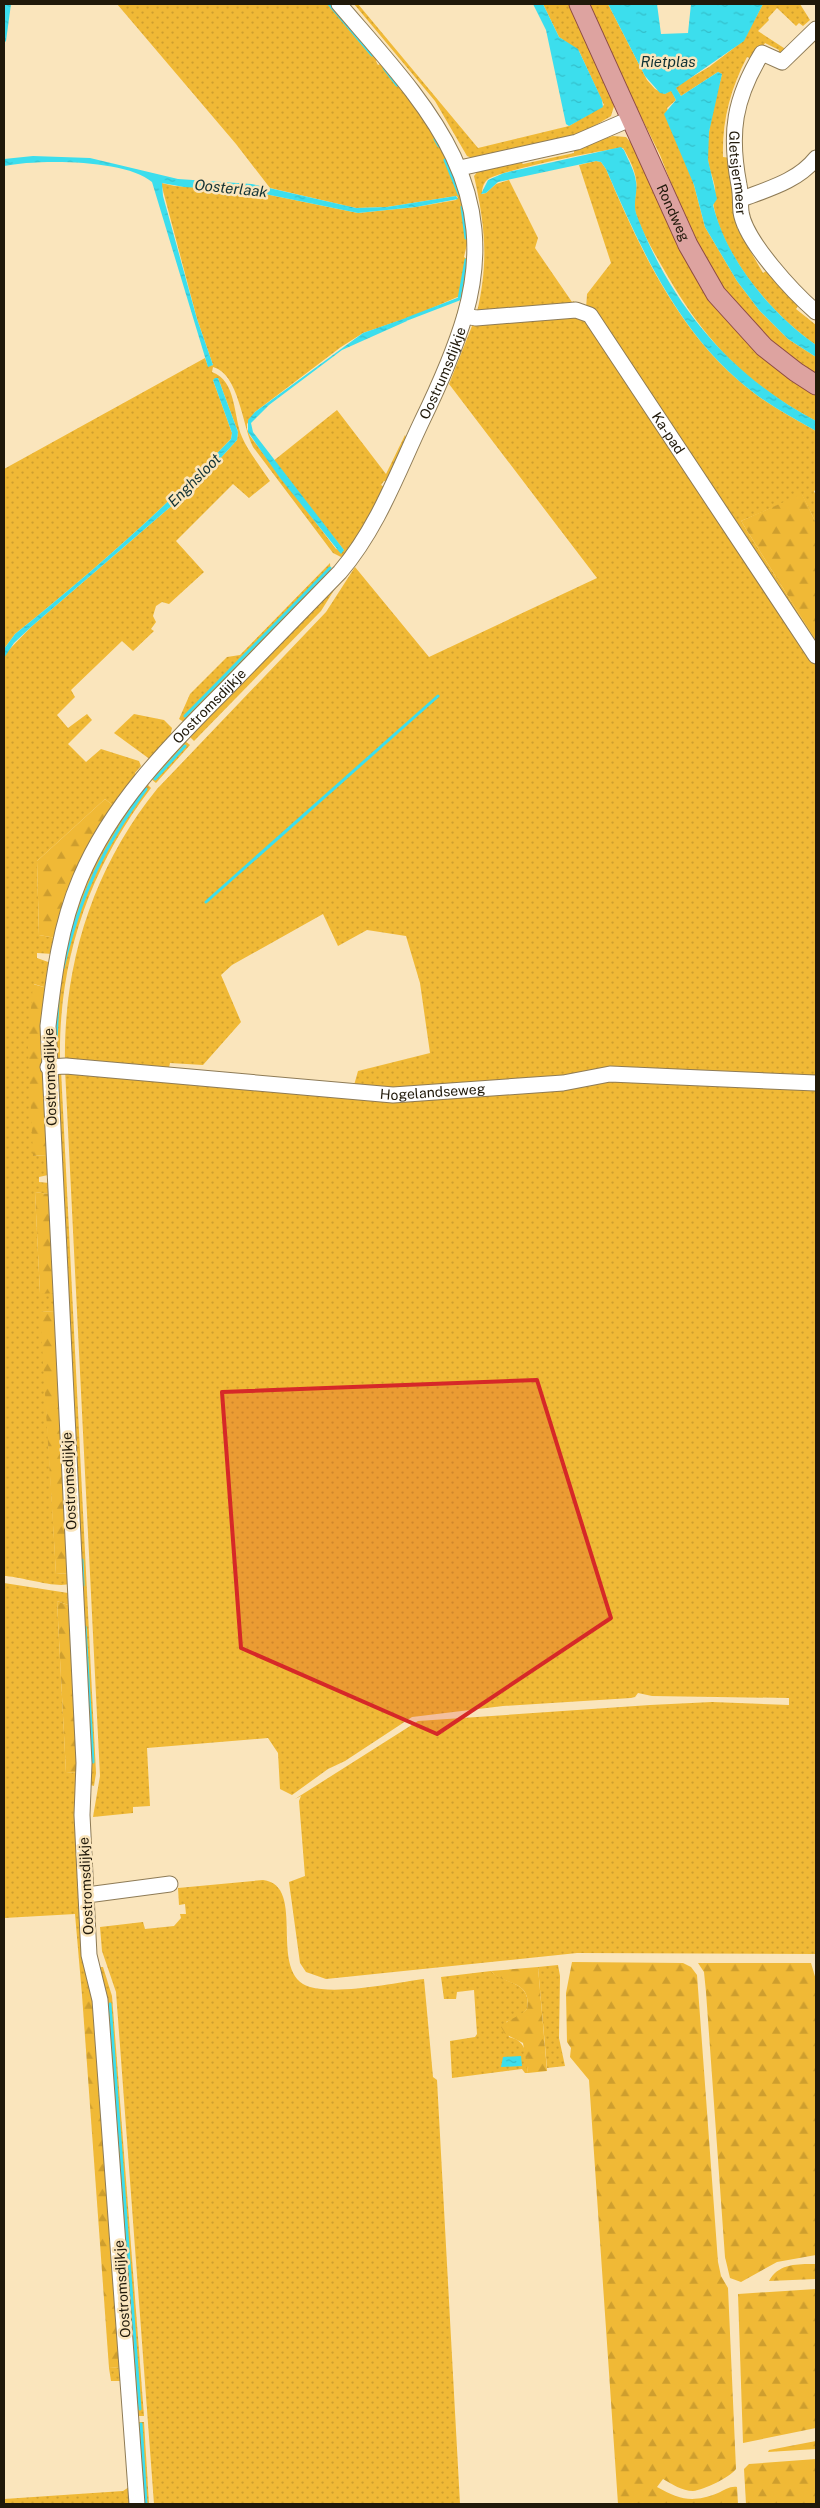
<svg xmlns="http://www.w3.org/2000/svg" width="820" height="2508" viewBox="0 0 820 2508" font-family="'Public Sans',sans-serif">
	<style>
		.green { fill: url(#green-dots) }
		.forest { fill: url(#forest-firs) }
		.water { fill: url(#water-ripples) }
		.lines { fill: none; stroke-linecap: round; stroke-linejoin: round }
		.stream { stroke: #3cdeed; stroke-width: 3 }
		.minor-casing { stroke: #8e7b56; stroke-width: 17 }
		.major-casing { stroke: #8d4b43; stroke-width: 21 }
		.minor { stroke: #fff; stroke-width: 15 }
		.major { stroke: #dda3a0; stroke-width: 19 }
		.marked { fill: #d62828; fill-opacity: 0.2; stroke: #d62828; stroke-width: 4; stroke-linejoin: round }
		.labels { text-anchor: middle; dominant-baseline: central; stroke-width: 5; stroke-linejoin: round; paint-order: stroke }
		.street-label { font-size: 14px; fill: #20190a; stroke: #fae5bc }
		.water-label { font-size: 15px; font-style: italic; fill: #113235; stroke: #fae5bc }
	</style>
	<defs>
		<pattern id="green-dots" width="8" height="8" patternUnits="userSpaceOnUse" patternTransform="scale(1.25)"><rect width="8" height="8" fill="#f0b936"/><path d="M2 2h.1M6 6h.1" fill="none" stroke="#ce9e2e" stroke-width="1.8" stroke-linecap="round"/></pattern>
		<pattern id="forest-firs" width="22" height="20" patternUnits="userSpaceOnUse" patternTransform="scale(1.25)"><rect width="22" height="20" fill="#f0b936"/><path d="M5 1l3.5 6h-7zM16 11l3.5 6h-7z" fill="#ce9e2e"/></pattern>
		<pattern id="water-ripples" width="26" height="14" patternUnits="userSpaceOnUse" patternTransform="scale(1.25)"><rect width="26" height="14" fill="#3cdeed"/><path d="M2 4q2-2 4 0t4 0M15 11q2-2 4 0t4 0" fill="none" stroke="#34beca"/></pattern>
	</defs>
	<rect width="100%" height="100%" fill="#fae5bc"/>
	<g class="green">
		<path d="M117 4H334L378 58 376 61 378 65 382 63 395 76 449 157 470 231 464 257 470 262 468 282 453 328 462 295 416 315 363 333 341 347 255 412 247 424V429L250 436 336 549 344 550 272 462 337 410 386 474 405 435 407 439 389 482 384 481 381 485 386 488 346 555 341 557 333 553 253 447C242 425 239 374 213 367L212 372C237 381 233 416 242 437 249 453 261 467 270 481L249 498 233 484 176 541 204 572 169 604 162 602 156 606 153 616 156 622 151 629 154 631 133 651 122 641 71 690 75 697 57 715 68 728 87 714 92 720 68 744 86 762 101 749 139 761 141 766 135 773 136 777 115 807 105 799 37 861 39 935 56 938 53 954 37 953V958L51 963 47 988 34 984 33 1156 47 1155 48 1175 39 1177V1182L49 1183V1194L35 1192 40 1293H54L55 1311 41 1312 56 1574 69 1573 70 1583C61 1590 19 1576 4 1576V655L31 627 197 484 237 440 238 432 218 378 213 380 232 433 231 439C164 509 90 574 15 634L4 649V469L205 358 208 366 213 365 197 319 161 183 175 186 250 191 358 213 416 207 456 200 458 197 456 196 387 207 356 208 270 188 236 144Z"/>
		<path d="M354 4H358L478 148 569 126 604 105 579 51 559 37 543 4H574L615 103 611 116 576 137 472 158 467 156 435 101Z"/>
		<path d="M585 4H608L647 80 655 89 665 94 671 90 676 100 667 108 694 185 705 227 737 281 759 310 788 339 816 357V379L798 367 735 309 694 241 660 155Z"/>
		<path d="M763 4H800L810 20 803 26 799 23 796 26 777 8 768 18 769 20 758 31 790 52 777 56 779 50 765 43 755 60 747 57C730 90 722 121 723 157L731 158 742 225 737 228 763 273 769 269 800 303 796 309 816 325V345C773 315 725 259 714 208 712 201 716 195 715 189 714 179 709 170 708 160 706 131 715 101 722 74L718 72 681 96 675 87 709 67 743 41Z"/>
		<path d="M613 136 626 137 637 150 688 257 816 390V421C744 383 703 339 663 268 653 251 642 232 636 214 632 202 638 191 636 180 635 170 628 156 623 148 605 149 497 171 487 180 483 184 482 189 482 194L486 193 496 184 509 180 538 238 535 248 572 302 574 301 576 307 477 312C489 261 485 225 474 176L478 171 518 160 523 164 574 153V148Z"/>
		<path d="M596 161 601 162 606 169C641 252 681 338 754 393 774 408 795 419 816 431V490L814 491 816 496V523L802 495 741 521 816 641V650L586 309 587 294 611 263 579 165Z"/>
		<path d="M584 315 816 661V1081H563L353 1089 358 1071 430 1053 420 983 406 936 367 930 338 946 323 914 232 965 221 975 241 1022 203 1065 170 1063 168 1073 65 1064C63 962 94 867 157 789L326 612 355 567 429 657 597 578 449 384 474 321Z"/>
		<path d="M330 563 331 574 184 722 179 719 190 694 227 657 240 655Z"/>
		<path d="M346 571 321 611 194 741 189 736Z"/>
		<path d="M134 714 164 720 172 728 170 738 151 760 114 733Z"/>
		<path d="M185 741 190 745 156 783 151 779Z"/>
		<path d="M147 784 151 788C89 869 58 960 60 1062L56 1061 53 1019 67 936 90 869 121 816Z"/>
		<path d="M65 1069 352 1094 588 1080 816 1086V1954L577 1953 326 1979 306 1972 300 1963 289 1882 305 1876 299 1801 301 1796 295 1799 418 1721 650 1705 712 1702 789 1705V1698L652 1696 638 1693 635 1697 631 1698 503 1706 412 1717 345 1761 328 1769 292 1795 280 1789 278 1753 268 1738 147 1748 150 1806 133 1807V1813L93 1817 100 1776Z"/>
		<path d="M61 1070 96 1773 94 1786 90 1785 56 1073Z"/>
		<path d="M4 1583 68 1593 71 1596V1606L57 1601 66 1773 79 1772 94 1995H82L75 1914 4 1918Z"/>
		<path d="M263 1880C308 1885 266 1974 310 1987 338 1995 394 1983 424 1979L433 2077 437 2080 460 2504H154L116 1992 102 1951 100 1927 143 1922 145 1929 174 1926 181 1918 180 1914H186L185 1904 179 1905 178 1888Z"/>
		<path d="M558 1965 560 1976 559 2038 565 2066 547 2068 538 1967Z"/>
		<path d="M101 1967H103L112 1996 144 2416H138L99 1968Z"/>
		<path d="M491 1971C504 1985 532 1980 527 2009L520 2016 506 2022 509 2037C528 2041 526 2056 528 2073H525L522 2069 452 2078 450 2041 475 2037 477 2034 474 1990 457 1992 456 1999H444L441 1977Z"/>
		<path d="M123 2367 121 2381H111L109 2368Z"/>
		<path d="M138 2422H144L149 2504H142Z"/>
		<path d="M129 2487 133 2504H5L4 2499 123 2491Z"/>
	</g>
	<g class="forest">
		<path d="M802 494 816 523V641L741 521Z"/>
		<path d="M105 799 115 807 56 938 39 935 37 861Z"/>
		<path d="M33 984 47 988V1155L33 1156 28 1045Z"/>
		<path d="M35 1192 49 1194 54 1293 40 1294Z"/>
		<path d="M55 1311 69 1573 56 1574 40 1312Z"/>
		<path d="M57 1601 71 1606 79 1772 66 1773Z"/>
		<path d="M572 1962 683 1963 691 1967 697 1975 718 2262 721 2276 728 2288 736 2469C730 2477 704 2490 693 2491 682 2491 672 2484 663 2479L657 2487C681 2500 692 2503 718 2493 725 2490 730 2486 737 2487L738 2504H618L589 2080 570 2057 571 2048 567 2042 566 1993Z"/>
		<path d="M698 1963H811L816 1980V2255L777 2262 741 2282 730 2278 725 2257 706 1992 704 1972Z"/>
		<path d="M538 1967 547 2071 528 2073 523 2043 505 2034 501 2027C508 2019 519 2017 527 2009 532 1979 503 1986 491 1971Z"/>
		<path d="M82 1995H94L123 2367 109 2368Z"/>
		<path d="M816 2264V2279L769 2281C778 2263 799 2264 816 2264Z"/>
		<path d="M816 2289V2428L743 2443 738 2294Z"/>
		<path d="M816 2441V2449L768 2452 769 2450Z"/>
		<path d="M816 2459V2504H746L744 2469 749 2464Z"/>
	</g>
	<g class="water">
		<path d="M4 4H11L6 41 4 43Z"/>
		<path d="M533 4H543L559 37 578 49 602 100 603 107 569 126 566 124 546 30Z"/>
		<path d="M608 4H657L661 34 688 33 691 4H763L744 41 676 88 681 96 718 72 722 74 709 132 708 160 717 199 713 205C727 261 770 312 816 345V357L788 339 759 310 737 281 705 227 694 185 664 114 676 100 671 91 665 94 660 93 645 76Z"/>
		<path d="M621 147 624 150C628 160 635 171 636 182 638 193 632 204 637 216 672 306 731 376 816 421V431C795 419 774 408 754 393 681 338 642 252 606 169L601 162 596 161 498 182 486 193 481 194 488 180 504 173Z"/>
		<path d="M33 156 90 158 178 179 252 184 356 208 387 207 456 196 458 199 416 207 358 213 250 191 184 187 162 183 163 196 197 319 213 365 208 367 152 182C126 159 37 159 4 166V159Z"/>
		<path d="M406 318 407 321 342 350 269 405 251 423 253 432 344 550 341 554 280 478 248 432V420L255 412 363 333Z"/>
		<path d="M215 378H218L238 432 237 440 197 484 31 627 14 643 4 658V649L15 634C90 574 164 509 231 439L232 433 213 380Z"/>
		<path d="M521 2056 522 2066 501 2067 503 2057Z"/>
	</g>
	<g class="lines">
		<g class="stream">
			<path d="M329 4 372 55"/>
			<path d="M384 68 397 85"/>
			<path d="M435 139 439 146"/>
			<path d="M445 160 459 194"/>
			<path d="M462 207 466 238"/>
			<path d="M407 319 459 299 466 260"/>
			<path d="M185 716 330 568"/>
			<path d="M155 779 185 746"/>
			<path d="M206 902 438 696"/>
			<path d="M63 968C80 896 102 849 146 789"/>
			<path d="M56 1040 58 1001"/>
			<path d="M82 1560 83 1585"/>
			<path d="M85 1627 93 1762"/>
			<path d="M110 2004 140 2409"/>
			<path d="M141 2424 146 2504"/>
		</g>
		<g class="minor-casing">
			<g id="minor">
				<path id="s1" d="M816 29 782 62 762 53C734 99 729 133 739 185 741 194 740 203 741 212 745 241 794 293 816 312"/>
				<path d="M460 168 577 142 630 119"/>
				<path d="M742 199C768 189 798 181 816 158"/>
				<path id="s2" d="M465 316 476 318 576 310 590 315 816 656"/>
				<path id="s3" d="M48 1067 66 1066 393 1095 563 1083 610 1074 816 1083"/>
				<path d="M87 1895 170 1884"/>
				<path id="s4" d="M137 2504 100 2000 89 1955 82 1815 84 1763 48 1026C54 975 60 926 80 879 111 805 168 747 224 691 263 651 301 612 340 572 377 529 397 474 421 423 438 388 454 353 465 315 504 179 420 99 339 4"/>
			</g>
		</g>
		<g class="major-casing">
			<g id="major">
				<path id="s5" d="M579 4 688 245 716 294 764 347 796 372 816 385"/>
			</g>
		</g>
		<use href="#minor" class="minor"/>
		<use href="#major" class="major"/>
	</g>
	<path class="marked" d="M537 1380 611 1618 437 1734 241 1648 222 1392Z"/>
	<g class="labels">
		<g class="street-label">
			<text stroke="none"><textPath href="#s1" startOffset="195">Gletsjermeer</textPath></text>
			<text stroke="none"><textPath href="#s5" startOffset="229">Rondweg</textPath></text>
			<text stroke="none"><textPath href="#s4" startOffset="2262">Oostrumsdijkje</textPath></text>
			<text stroke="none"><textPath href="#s2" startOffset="268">Ka-pad</textPath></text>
			<text stroke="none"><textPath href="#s4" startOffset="1850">Oostromsdijkje</textPath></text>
			<text transform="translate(50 1077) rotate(-92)">Oostromsdijkje</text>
			<text stroke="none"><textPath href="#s3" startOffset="386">Hogelandseweg</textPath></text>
			<text transform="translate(69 1481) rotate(-93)">Oostromsdijkje</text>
			<text transform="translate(86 1886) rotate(-93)">Oostromsdijkje</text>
			<text transform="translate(122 2289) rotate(-94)">Oostromsdijkje</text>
		</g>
		<g class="water-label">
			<text x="668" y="61">Rietplas</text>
			<text transform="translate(231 188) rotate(6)">Oosterlaak</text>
			<text transform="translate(194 480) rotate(-45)">Enghsloot</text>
		</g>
	</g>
	<rect width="820" height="2508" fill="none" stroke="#20190a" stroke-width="10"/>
</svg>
